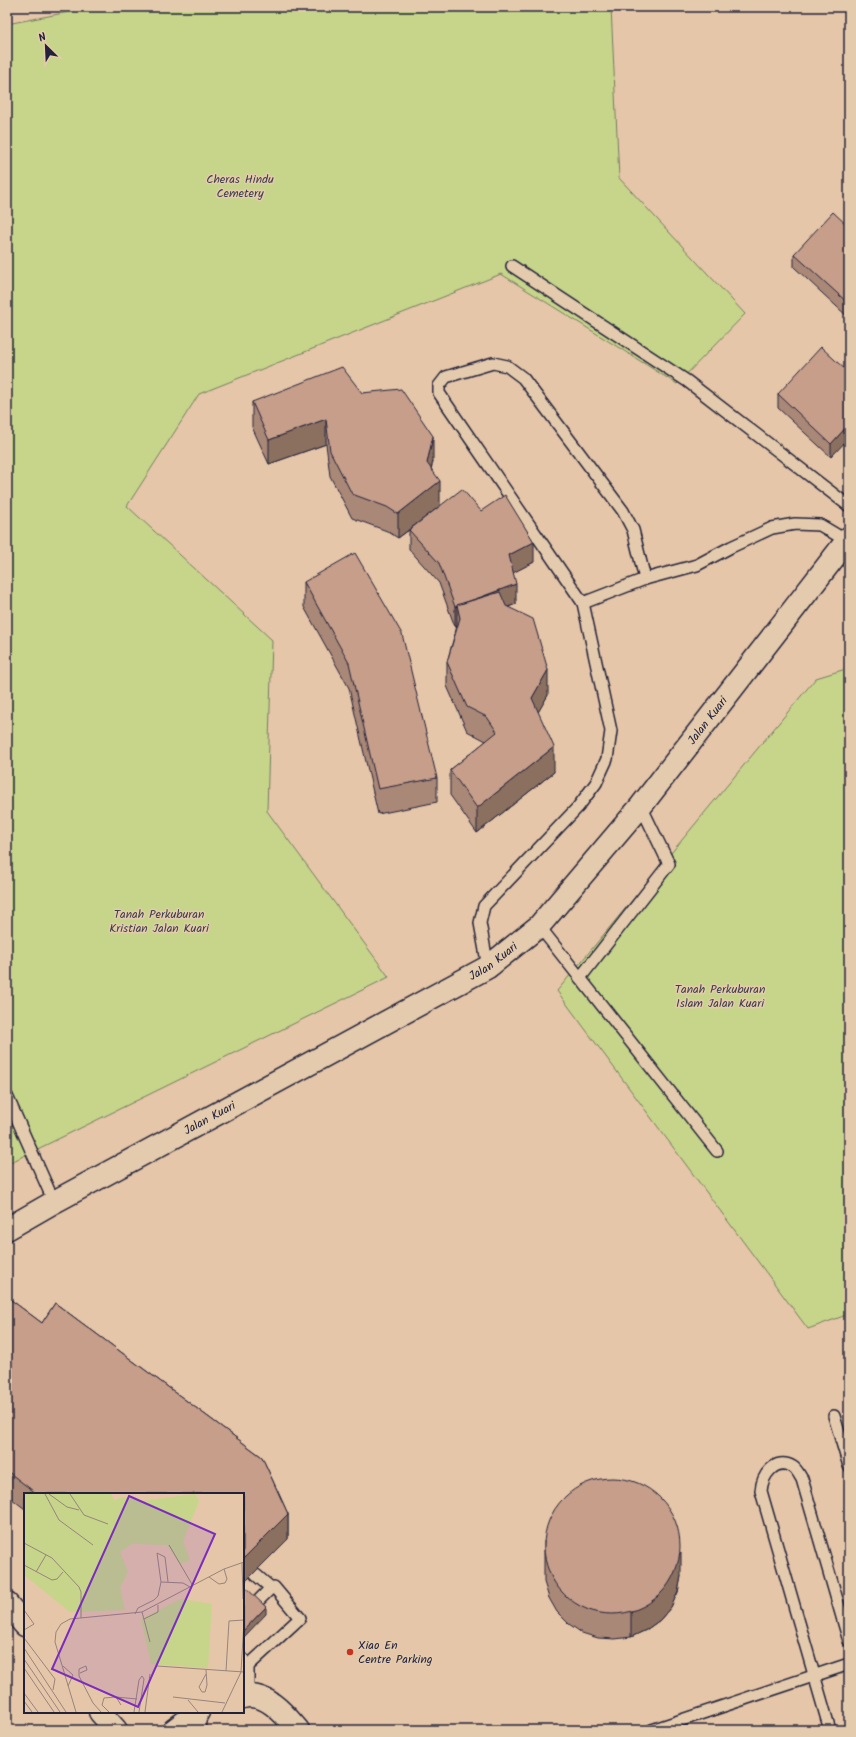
<svg xmlns="http://www.w3.org/2000/svg" width="856" height="1737" viewBox="0 0 856 1737" font-family="Kalam,sans-serif">
	<style>
		.green { fill: #c6d58a; stroke: #747c62 }
		.lines { fill: none; stroke-linecap: round; stroke-linejoin: round }
		.lane-casing { stroke: #22223b; stroke-width: 14 }
		.street-casing { stroke: #22223b; stroke-width: 25 }
		.secondary-casing { stroke: #22223b; stroke-width: 25 }
		.lane { stroke: #e5cbad; stroke-width: 11 }
		.street { stroke: #e5cbad; stroke-width: 22 }
		.secondary { stroke: #e5cbad; stroke-width: 22 }
		.wall { fill: #a87; stroke: #22223b }
		.shaded-wall { fill: #8b6f61; stroke: #22223b }
		.building { fill: #c69e8a; stroke: #22223b }
		.poi-dot { fill: #c8321e; stroke: #e5cbad; stroke-width: 1.5 }
		.labels { text-anchor: middle; dominant-baseline: central; stroke-width: 3; stroke-linejoin: round; paint-order: stroke }
		.park-label { font-size: 12px; fill: #3b3d47; stroke: #e5cbad }
		.street-label { font-size: 12px; fill: #22223b; stroke: #e5cbad }
		.poi-label { font-size: 12px; fill: #22223b; stroke: #e5cbad; text-anchor: start }
		.inset-road { fill: none; stroke: #98847c; stroke-width: 1 }
		.view { fill: #7b2cbf; fill-opacity: 0.15; stroke: #7b2cbf; stroke-width: 2 }
		.inset-edge { fill: none; stroke: #22223b; stroke-width: 2 }
	</style>
	<rect width="100%" height="100%" fill="#e6c6a8"/>
	<filter id="ink" filterUnits="userSpaceOnUse"><feTurbulence type="fractalNoise" baseFrequency=".025" numOctaves="2"/><feDisplacementMap in="SourceGraphic" scale="8" xChannelSelector="R" yChannelSelector="G"/><feConvolveMatrix kernelMatrix="1 2 1 2 8 2 1 2 1" color-interpolation-filters="sRGB"/></filter>
	<g filter="url(#ink)">
		<g class="green">
			<path d="M95 7H611L619 178 745 314 677 384 501 274 199 394 127 506 272 640 267 811 389 977 7 1164V24Z"/>
			<path d="M849 668V1314L808 1329 557 991 816 678Z"/>
		</g>
		<g class="lines">
			<g class="lane-casing">
				<g id="lane">
					<path d="M512 266 687 381 849 506"/>
					<path d="M583 603 645 579 697 565 731 547 772 528 795 524 820 525 847 541"/>
					<path d="M539 926 717 1151"/>
					<path d="M488 967 480 923 484 906 578 807 596 783 607 759 611 731 583 603 439 393V386L446 377 493 363 507 366 523 378 623 511 633 530 645 579"/>
					<path d="M580 978 669 864 641 806"/>
					<path d="M7 1096 54 1202"/>
					<path d="M834 1416 849 1466"/>
					<path d="M256 1575 271 1588"/>
					<path d="M243 1616 271 1588 274 1587 300 1618 248 1666"/>
					<path d="M243 1659 248 1666V1696"/>
					<path d="M652 1730 849 1664"/>
					<path d="M830 1730 761 1491C762 1476 775 1456 793 1467 797 1469 799 1475 802 1479L849 1641"/>
				</g>
			</g>
			<g class="street-casing">
				<g id="street">
					<path d="M243 1697C266 1691 285 1715 298 1730"/>
					<path d="M174 1730 198 1712"/>
				</g>
			</g>
			<g class="secondary-casing">
				<g id="secondary">
					<path id="s1" d="M7 1229 54 1202 488 967 539 926 641 806 849 538"/>
					<path d="M7 1604 25 1625"/>
					<path d="M100 1712 116 1730"/>
					<path d="M190 1712 196 1713 193 1730"/>
				</g>
			</g>
			<use href="#lane" class="lane"/>
			<use href="#street" class="street"/>
			<use href="#secondary" class="secondary"/>
		</g>
		<g class="wall">
			<path d="M849 227V318L794 267V254Z"/>
			<path d="M849 373 831 457 778 408V394Z"/>
			<path d="M362 393 433 461 431 468 440 506 481 511 534 562 513 572 516 604 508 607 548 695 538 712 554 772 477 833 450 795V770L486 741 467 731 447 686V662L457 626 455 627 439 583 409 549V530L398 538 387 531 352 518 330 476 326 444 269 464 252 427V402Z"/>
			<path d="M304 582 437 778V802L378 814 349 688 304 607Z"/>
			<path d="M11 1300 42 1323 55 1303 262 1457 288 1514V1539L243 1584V1494H25V1509L7 1495V1306Z"/>
			<path d="M544 1541 681 1576 678 1592 671 1607 660 1620 646 1630 631 1637 615 1639 598 1638 582 1633 569 1624 557 1612 549 1598 544 1582Z"/>
		</g>
		<g class="shaded-wall">
			<path d="M326 419V444L269 464V440Z"/>
			<path d="M849 424V438L831 457V444Z"/>
			<path d="M433 436V461L427 487V463Z"/>
			<path d="M440 481V506L398 538V514Z"/>
			<path d="M534 542V562L509 575V555Z"/>
			<path d="M516 584V604L460 625V618L458 606Z"/>
			<path d="M457 606V626L455 627V607Z"/>
			<path d="M548 670V695L532 723V698Z"/>
			<path d="M554 747V772L477 833V808Z"/>
			<path d="M288 1514V1539L243 1584V1559Z"/>
			<path d="M681 1552V1576L678 1592 671 1607 660 1620 646 1630 631 1637V1612Z"/>
			<path d="M266 1607V1614L243 1638V1631Z"/>
		</g>
		<g class="building">
			<path d="M833 212 849 227V304L794 254Z"/>
			<path d="M821 347 849 373V424L831 444 778 394Z"/>
			<path d="M342 367 362 393 401 389 433 436 427 463 440 481 398 514 387 507 352 494 330 451 326 419 269 440 252 402Z"/>
			<path d="M462 489 481 511 505 495 534 542 509 555 516 584 481 597 457 605 458 606 455 607 439 563 409 530Z"/>
			<path d="M355 553 402 634 437 778 378 789 349 663 304 582Z"/>
			<path d="M500 592 506 606 533 619 548 670 532 698 554 747 477 808 450 770 497 732 487 717 467 707 447 662 460 618 457 605Z"/>
			<path d="M11 1300 42 1323 55 1303 262 1457 288 1514 243 1559V1494H37L7 1471V1306Z"/>
			<circle cx="612" cy="1546" r="68"/>
			<path d="M243 1585 266 1607 243 1631Z"/>
		</g>
	</g>
	<circle class="poi-dot" cx="350" cy="1652" r="4"/>
	<g class="labels">
		<g class="park-label">
			<text x="240" y="179">Cheras Hindu<tspan x="240" dy="14">Cemetery</tspan></text>
			<text x="159" y="914">Tanah Perkuburan<tspan x="159" dy="14">Kristian Jalan Kuari</tspan></text>
			<text x="720" y="989">Tanah Perkuburan<tspan x="720" dy="14">Islam Jalan Kuari</tspan></text>
		</g>
		<g class="street-label">
			<text stroke="none"><textPath href="#s1" startOffset="879">Jalan Kuari</textPath></text>
			<text stroke="none"><textPath href="#s1" startOffset="555">Jalan Kuari</textPath></text>
			<text stroke="none"><textPath href="#s1" startOffset="231">Jalan Kuari</textPath></text>
		</g>
		<g class="poi-label">
			<text x="358" y="1645">Xiao En<tspan x="358" dy="14">Centre Parking</tspan></text>
		</g>
	</g>
	<g transform="translate(24 1493)">
		<rect width="220" height="220" fill="#e6c6a8"/>
		<path d="M0 1H87L90 7 99 4 118 8 171 1 175 8 159 48 166 67 156 71 143 52 108 51 96 59 104 79 96 95 101 117 46 119 0 82ZM157 106 188 111 184 175 127 171 117 126Z" fill="#c6d58a"/>
		<path class="inset-road" d="M21 1 35 27 69 52M25 1 43 14 55 17M46 1 60 22 84 31M0 50 28 65 55 94 57 99V125M145 52 169 93M218 70 219 106M0 72 28 87 33 86 39 79M12 79 22 62M185 84 195 91 201 90 203 86 200 76M137 89 159 90 166 94M0 117 10 131 0 137M118 119 126 149M111 121 114 115 130 107 134 103 137 89 133 60 141 64 144 89M120 126 134 119V112M0 145 31 186 29 197M0 155 42 219M0 166 36 219M39 173 49 182M133 173 220 179M0 175 30 219M182 177 183 192 181 199H178L175 194 182 181M202 178 205 128 220 127M55 183 69 210 77 219M55 183V176L62 173 63 177 56 180M44 193 49 182M0 200 14 219M92 204 113 206M149 204 201 210M164 207 174 219M0 208 8 219M52 219 31 149 32 139 37 131 46 126 118 119 200 76 220 69M85 219 78 212 80 205 92 204 97 212M110 219 115 187 118 183 120 186 115 219M121 219 126 181M198 219 217 179 220 127"/>
		<path class="view" d="M105 3 191 41 114 214 28 176Z"/>
		<rect width="220" height="220" class="inset-edge"/>
	</g>
	<rect width="856" height="1737" fill="none" stroke="#e5cbad" stroke-width="24"/>
	<rect x="12" y="12" width="832" height="1713" fill="none" stroke="#22223b" stroke-width="1.5" filter="url(#ink)"/>
	<g transform="translate(46 46) rotate(336)" stroke="#e5cbad" stroke-width="3" paint-order="stroke">
	<path d="M0-3L7 15L0 10L-7 15Z" fill="#22223b"/>
	<text y="-6" font-size="11" font-weight="bold" text-anchor="middle" fill="#22223b">N</text>
	</g>
</svg>
